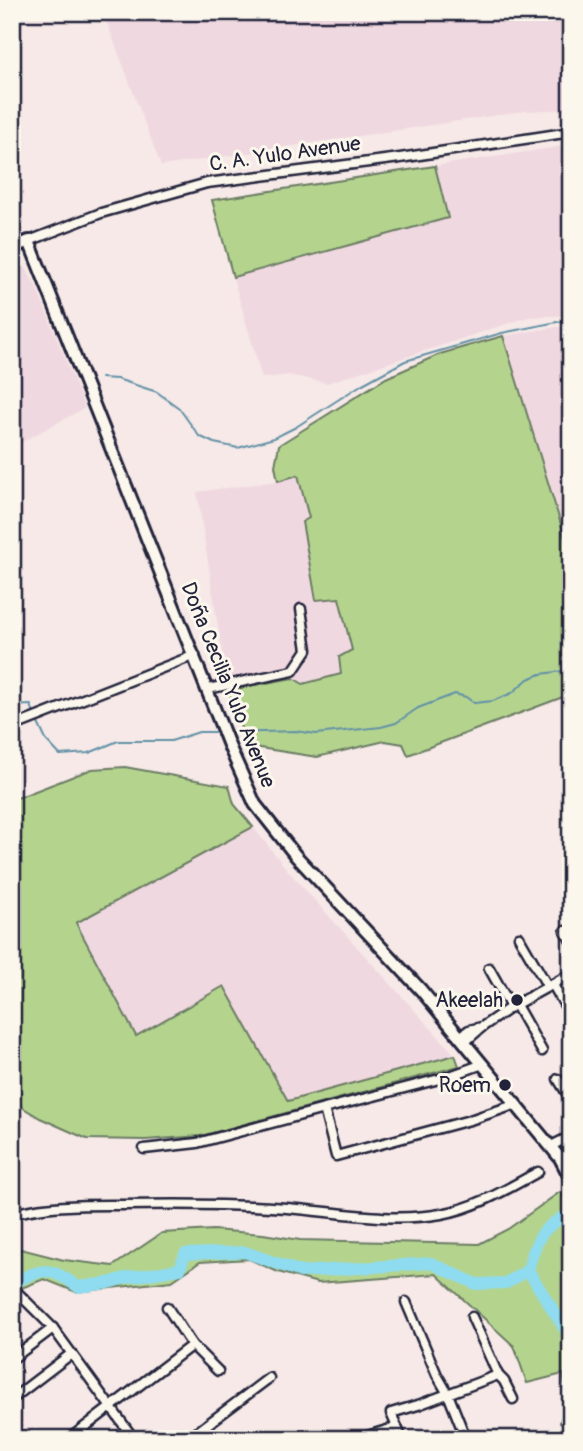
<svg xmlns="http://www.w3.org/2000/svg" width="583" height="1451" viewBox="0 0 583 1451" font-family="Pangolin,sans-serif">
	<style>
		.built { fill: #f0d8e0 }
		.green { fill: #b4d48e; stroke: #6b7b64; stroke-width: 2 }
		.lines { fill: none; stroke-linecap: round; stroke-linejoin: round }
		.stream { stroke: #6391a7; stroke-width: 2 }
		.river { stroke: #8fdbef; stroke-width: 12 }
		.street-casing { stroke: #22223b; stroke-width: 13 }
		.secondary-casing { stroke: #22223b; stroke-width: 16 }
		.street { stroke: #fbf7ec; stroke-width: 8 }
		.secondary { stroke: #fbf7ec; stroke-width: 10 }
		.poi-dot { fill: #22223b; stroke: #fbf7ec; stroke-width: 2.5 }
		.labels { text-anchor: middle; dominant-baseline: central; stroke-width: 6; stroke-linejoin: round; paint-order: stroke }
		.street-label { font-size: 21px; fill: #22223b; stroke: #fbf7ec }
		.poi-label { font-size: 21px; fill: #22223b; stroke: #fbf7ec; text-anchor: end }
	</style>
	<rect width="100%" height="100%" fill="#f6e9e7"/>
	<filter id="ink" filterUnits="userSpaceOnUse"><feTurbulence type="fractalNoise" baseFrequency=".0143" numOctaves="2"/><feDisplacementMap in="SourceGraphic" scale="14" xChannelSelector="R" yChannelSelector="G"/><feConvolveMatrix kernelMatrix="1 2 1 2 8 2 1 2 1" color-interpolation-filters="sRGB"/></filter>
	<g filter="url(#ink)">
		<g class="built">
			<path d="M103 12H571V109L524 111 161 166Z"/>
			<path d="M571 145V315L528 317 327 383 289 375 262 378 233 277 448 218 435 166Z"/>
			<path d="M17 254 35 284 85 408 12 447V256Z"/>
			<path d="M557 327 571 328V557L503 336Z"/>
			<path d="M298 474 309 519 302 522 316 600 339 597 352 651 339 657 341 674 303 684 293 678 228 690 197 492 278 481Z"/>
			<path d="M253 827 289 872 455 1055 288 1101 224 986 136 1036 75 924Z"/>
		</g>
		<g class="green">
			<path d="M435 166 448 218 233 277 212 200Z"/>
			<path d="M503 336 571 557V694L408 755 403 744 385 741 317 757 247 746 228 690 293 678 303 684 341 674 339 657 352 650 339 598 316 600 302 522 309 518 298 475 278 481 275 466 279 445 386 378 440 354Z"/>
			<path d="M125 767 229 786 234 804 253 827 76 923 136 1036 224 986 288 1101 455 1055 459 1066 201 1136 145 1140 87 1139 40 1118 12 1101V800L92 769Z"/>
			<path d="M560 1192 571 1209V1428L560 1423 567 1398 563 1374 527 1383 514 1346 436 1274 318 1283 278 1272 249 1259 200 1262 172 1281 76 1292 44 1279 19 1289 12 1281V1256L21 1249 64 1260 113 1266 162 1233 213 1230 263 1234 300 1240 479 1244 508 1229Z"/>
		</g>
		<g class="lines">
			<g class="stream">
				<path d="M101 378 117 379 157 392 179 408 199 436 214 443 238 448 274 438 296 427 361 385 405 361 502 333 557 322H571"/>
				<path d="M12 706 31 705 35 716"/>
				<path d="M37 721 46 740 60 755 89 753 118 741H171L199 732H218"/>
				<path d="M227 733 296 731 316 734 381 727 396 723 418 708 455 694 466 697 474 703 493 701 512 693 528 679 541 674 571 670"/>
			</g>
			<g class="river">
				<path d="M571 1213C540 1227 536 1240 528 1270L571 1339"/>
				<path d="M12 1284C42 1267 50 1266 78 1287L108 1283 125 1278 180 1269 185 1254 245 1252 301 1272 431 1263 476 1284 506 1283 528 1270"/>
				<path d="M564 1439 571 1426"/>
			</g>
			<g class="street-casing">
				<g id="street">
					<path d="M29 241 101 213 207 183 400 158 571 132"/>
					<path d="M208 689 293 671 307 650 301 609"/>
					<path d="M12 727 195 655"/>
					<path d="M565 931 571 941"/>
					<path d="M519 937 548 987"/>
					<path d="M489 968 511 1007"/>
					<path d="M553 985 571 1016"/>
					<path d="M516 1005 542 1051"/>
					<path d="M460 1037 469 1030 482 1027"/>
					<path d="M465 1042 482 1027 511 1007 571 974"/>
					<path d="M483 1064 447 1077 324 1109 336 1156 470 1120 514 1105"/>
					<path d="M558 1079 571 1100"/>
					<path d="M551 1146 571 1136"/>
					<path d="M144 1149 197 1143 324 1109"/>
					<path d="M12 1215C40 1204 93 1205 123 1205 178 1204 232 1204 287 1208 338 1212 390 1223 441 1214 476 1208 507 1189 538 1172"/>
					<path d="M12 1287 53 1328 134 1439"/>
					<path d="M406 1302 437 1375 448 1394 466 1439"/>
					<path d="M167 1307 192 1345 218 1371"/>
					<path d="M472 1317 498 1375"/>
					<path d="M12 1359 53 1328"/>
					<path d="M12 1399 71 1354"/>
					<path d="M69 1439 192 1345"/>
					<path d="M188 1439 269 1378"/>
					<path d="M357 1439 397 1427"/>
					<path d="M402 1439 391 1413 418 1405 498 1375 504 1381 513 1399"/>
				</g>
			</g>
			<g class="secondary-casing">
				<path id="secondary" d="M12 248 29 241 230 748 255 804 296 856 421 990 560 1158 571 1179"/>
			</g>
			<use href="#street" class="street"/>
			<use href="#secondary" class="secondary"/>
		</g>
	</g>
	<g class="poi-dot">
		<circle cx="517" cy="1000" r="7"/>
		<circle cx="505" cy="1085" r="7"/>
	</g>
	<g class="labels">
		<g class="street-label">
			<text transform="translate(285 154) rotate(-8)">C. A. Yulo Avenue</text>
			<text transform="translate(228 685) rotate(68)">Doña Cecilia Yulo Avenue</text>
		</g>
		<g class="poi-label">
			<text x="503" y="1000">Akeelah</text>
			<text x="491" y="1085">Roem</text>
		</g>
	</g>
	<rect width="583" height="1451" fill="none" stroke="#fbf7ec" stroke-width="42"/>
	<rect x="21" y="21" width="541" height="1409" fill="none" stroke="#22223b" stroke-width="2.5" filter="url(#ink)"/>
</svg>
